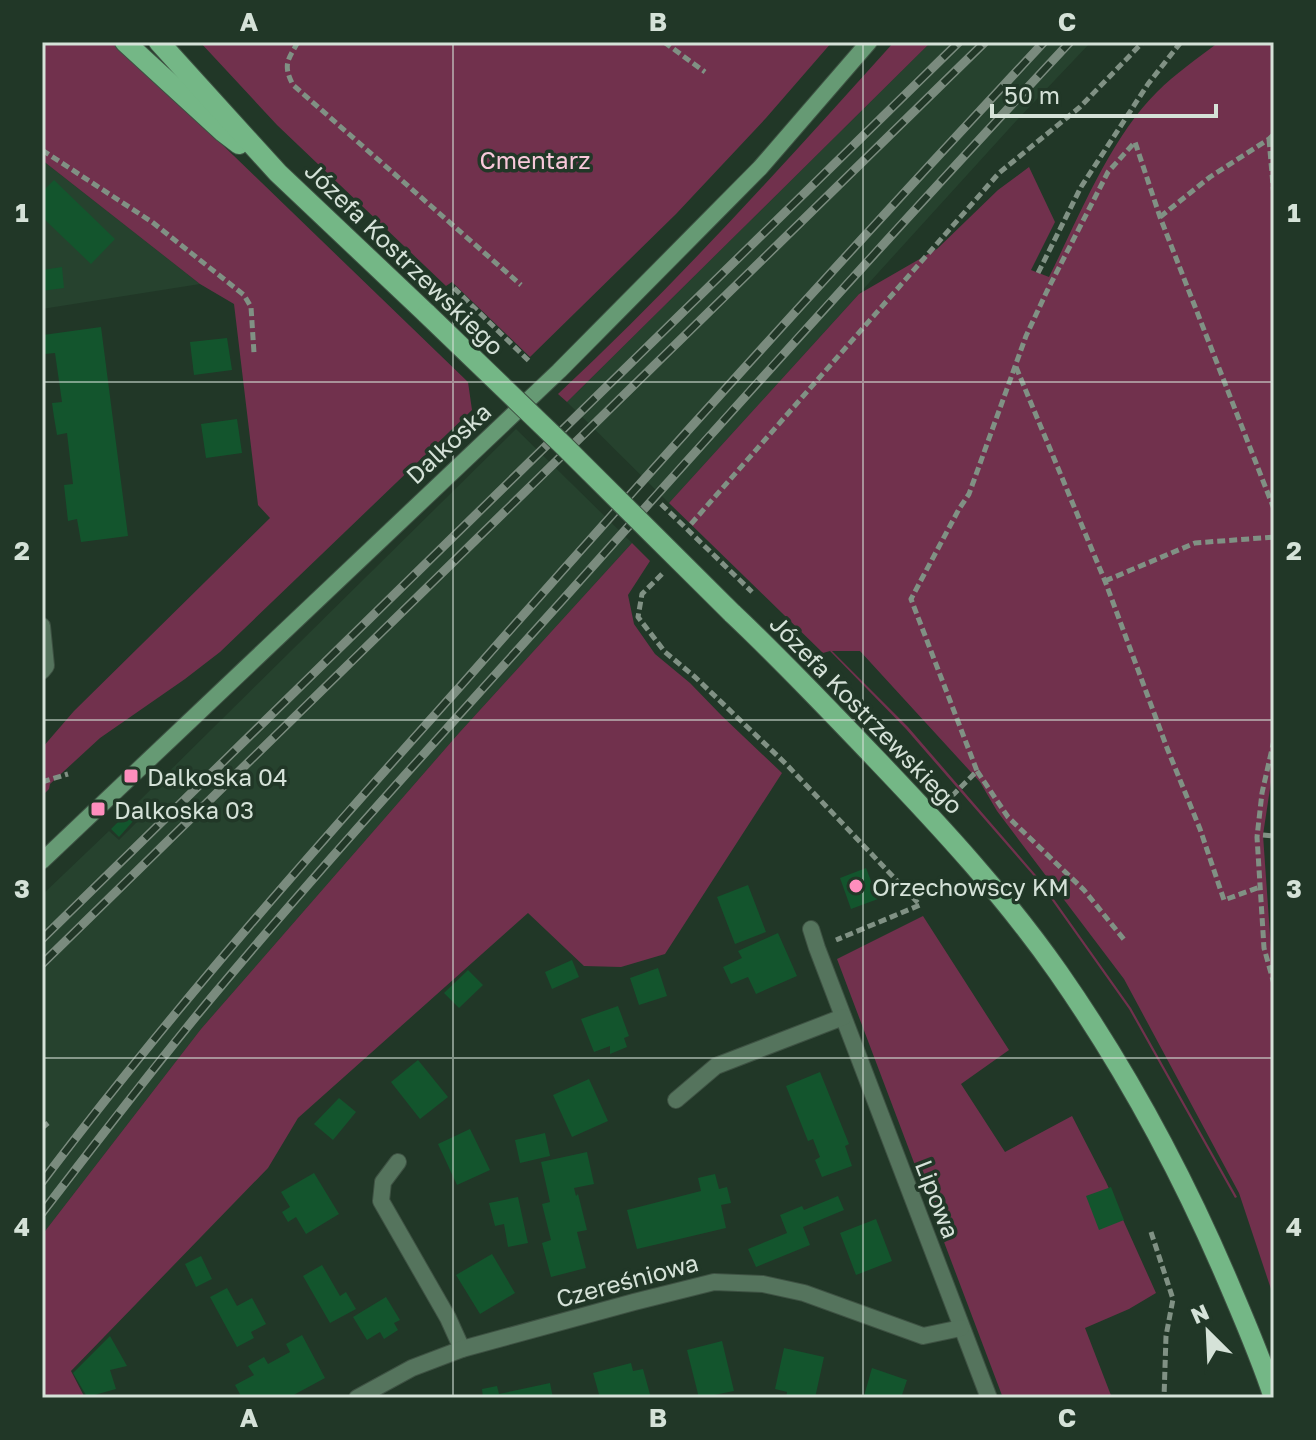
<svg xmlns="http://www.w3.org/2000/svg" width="1316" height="1440" viewBox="0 0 1316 1440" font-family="'Golos Text',sans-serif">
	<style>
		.built { fill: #26422e }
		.green { fill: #71314d }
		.building { fill: #13552d }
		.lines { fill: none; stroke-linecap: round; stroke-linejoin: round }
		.street-casing { stroke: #3e5243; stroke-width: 18 }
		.secondary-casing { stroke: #3e5243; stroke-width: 18 }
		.primary-casing { stroke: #3e5243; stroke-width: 22 }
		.path { stroke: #809184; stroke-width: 5; stroke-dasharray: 8 4; stroke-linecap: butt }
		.street { stroke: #55745d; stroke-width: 16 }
		.secondary { stroke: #669a74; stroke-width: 16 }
		.primary { stroke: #74b786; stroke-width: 20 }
		.rail-casing { stroke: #7a8b7e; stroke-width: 9 }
		.rail { stroke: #213727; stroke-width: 6; stroke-dasharray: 18; stroke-linecap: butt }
		.primary-bridge-casing { stroke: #3e5243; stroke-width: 22; stroke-linecap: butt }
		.path-bridge { stroke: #809184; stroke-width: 5; stroke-dasharray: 8 4; stroke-linecap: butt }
		.primary-bridge { stroke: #74b786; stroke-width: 20 }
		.grid { fill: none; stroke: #d5e2d8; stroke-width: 2; stroke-opacity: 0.55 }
		.poi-dot { fill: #fe8ebd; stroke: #213727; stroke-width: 3 }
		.labels { text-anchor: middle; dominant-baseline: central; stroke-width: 7; stroke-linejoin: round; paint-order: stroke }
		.park-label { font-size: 24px; fill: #f8c8da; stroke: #213727 }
		.street-label { font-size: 24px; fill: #d5e2d8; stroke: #213727 }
		.poi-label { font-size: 24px; fill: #d5e2d8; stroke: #213727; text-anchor: start }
		.neatline { fill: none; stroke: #d5e2d8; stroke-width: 3 }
		.grid-label { font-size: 26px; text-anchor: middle; font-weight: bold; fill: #d5e2d8 }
	</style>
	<rect width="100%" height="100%" fill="#213727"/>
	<g class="built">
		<path d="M931 42H1091L1017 120 669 503 567 402Z"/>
		<path d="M42 160 200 284 42 309Z"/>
		<path d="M516 429 632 543 459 733 201 1029 42 1235V895L109 831 119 840 140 819 131 809Z"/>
	</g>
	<g class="green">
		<path d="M42 42H116L468 382 472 410 220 652 185 679 100 738 50 784 49 789 42 796V748L74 711 270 518 258 505 234 304 200 284 42 160Z"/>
		<path d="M200 42H832L766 118 676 214 530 357 452 282 446 286 277 125Z"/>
		<path d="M894 42H931L567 402 558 394C677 283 785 163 894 42Z"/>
		<path d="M1219 42H1274V762L1263 835 1271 949 1274 958V1298L1239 1193 1124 979 997 811 980 782 860 651H832L908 727 1041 881 1131 1008 1237 1197 1235 1198 1129 1009 1039 882 906 729 830 651 823 653 669 503 859 294 937 249 998 190 1029 167 1055 222 1031 270 1049 277C1078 219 1110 138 1157 92 1175 74 1198 58 1219 42Z"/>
		<path d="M632 543 650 561 628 595 634 624 655 654 690 683 722 716 782 773 665 954 621 967 584 966 528 913 298 1118 268 1168 71 1371 85 1398H42V1235L201 1029 459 733Z"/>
		<path d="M923 916 1009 1050 961 1084 1005 1152 1072 1116 1106 1182 1156 1293 1129 1309 1085 1328 1112 1398H1003L837 959Z"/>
	</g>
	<g class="building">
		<path d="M54 180 115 239 91 264 42 217V192Z"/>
		<path d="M62 267 64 288 42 291V270Z"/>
		<path d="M101 327 128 536 81 542 77 519 68 521 64 485 73 484 67 433 57 435 54 417 52 403 62 402 55 353 45 354 43 335Z"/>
		<path d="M227 338 232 370 194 375 190 342Z"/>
		<path d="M237 419 242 453 206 458 201 424Z"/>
		<path d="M128 812 135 819 119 837 111 829Z"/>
		<path d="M866 868 878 899 851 909 840 878Z"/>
		<path d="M748 885 766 932 735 944 717 897Z"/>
		<path d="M778 933 797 976 756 994 748 977 731 984 723 967 742 958 738 951Z"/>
		<path d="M572 960 579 977 552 989 545 972Z"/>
		<path d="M658 968 667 996 639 1005 630 978Z"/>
		<path d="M468 970 483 985 459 1008 444 993Z"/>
		<path d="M618 1006 629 1036 624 1038 627 1047 610 1054V1046L594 1052 581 1019Z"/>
		<path d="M418 1060 448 1097 420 1119 391 1082Z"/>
		<path d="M820 1072 849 1144 845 1146 852 1166 822 1177 815 1160 820 1157 813 1139 808 1141 786 1086Z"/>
		<path d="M589 1079 608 1121 572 1137 553 1095Z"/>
		<path d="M339 1098 356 1112 333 1140 314 1124Z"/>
		<path d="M470 1129 490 1170 457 1185 438 1144Z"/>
		<path d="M545 1133 550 1156 520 1163 515 1140Z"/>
		<path d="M587 1152 594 1184 574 1188 576 1196 578 1194 587 1230 577 1232 586 1268 551 1277 542 1243 551 1240 542 1204 550 1202 541 1162Z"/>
		<path d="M314 1173 339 1214 306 1234 296 1217 288 1222 282 1212 290 1207 281 1192Z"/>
		<path d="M715 1174 719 1189 727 1187 731 1203 721 1205 726 1228 637 1249 627 1210 701 1191 698 1178Z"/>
		<path d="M1111 1187 1124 1220 1099 1230 1086 1196Z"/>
		<path d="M838 1196 844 1210 803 1227 810 1245 756 1267 748 1249 787 1233 780 1215 802 1206 804 1210Z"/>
		<path d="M518 1197 528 1243 508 1247 504 1224 495 1226 489 1203Z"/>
		<path d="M876 1219 892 1261 856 1275 840 1233Z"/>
		<path d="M492 1254 515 1293 480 1314 456 1275Z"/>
		<path d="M201 1256 212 1279 196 1287 185 1264Z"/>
		<path d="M322 1265 340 1296 346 1292 356 1309 330 1323 303 1276Z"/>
		<path d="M227 1288 237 1306 252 1298 266 1324 251 1332 254 1338 237 1347 210 1297Z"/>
		<path d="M386 1297 400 1320 394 1323 398 1330 384 1339 380 1332 367 1340 353 1317Z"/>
		<path d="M302 1335 325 1378 288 1398H242L235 1385 254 1375 248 1366 264 1357 268 1364 290 1352 286 1344Z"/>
		<path d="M110 1336 127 1366 110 1370 116 1389 87 1397 73 1373Z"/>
		<path d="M722 1341 734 1391 699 1398 687 1350Z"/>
		<path d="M784 1348 824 1357 815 1398H786L787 1392 775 1389Z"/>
		<path d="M631 1363 633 1371 643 1369 651 1398H600L593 1373Z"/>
		<path d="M872 1368 907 1380 901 1398H871L864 1396Z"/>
		<path d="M550 1383 553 1398H483L482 1389 497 1386 499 1394Z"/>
	</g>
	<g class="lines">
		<g class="street-casing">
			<g id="street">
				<path d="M42 626 46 666 42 671"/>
				<path d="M811 929 817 948 989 1398"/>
				<path d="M676 1100 716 1066 843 1017"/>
				<path d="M398 1162 383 1182 381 1201 448 1318 462 1349"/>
				<path d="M357 1398 412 1368 462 1349 634 1302 714 1282 763 1284 804 1293 923 1336 961 1328"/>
			</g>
		</g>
		<g class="secondary-casing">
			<path id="secondary" d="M42 861 559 371 760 168 869 42"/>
		</g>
		<g class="primary-casing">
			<g id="primary">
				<path d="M125 42 222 131 239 144"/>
				<path d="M159 42 278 173 427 314"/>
				<path d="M732 613C782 660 829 710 877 760 941 827 1004 895 1058 972 1127 1071 1185 1179 1232 1291 1247 1326 1262 1361 1274 1398"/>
			</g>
		</g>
		<g class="path">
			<path d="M298 42C287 61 283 65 293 85L521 285"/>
			<path d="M664 42 705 72"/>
			<path d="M1269 139 1274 197"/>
			<path d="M42 150 152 222 244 295 251 307 254 353"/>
			<path d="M1160 217 1210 177 1269 139 1274 134"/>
			<path d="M1038 273 1081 187 1148 84 1181 42"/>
			<path d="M454 288 531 363"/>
			<path d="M1016 367 1105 581 1167 748 1200 829 1224 900 1260 887"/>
			<path d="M691 524 999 173 1080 107 1143 42"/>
			<path d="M662 574 642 594 638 617 665 652 695 677 786 764 920 905 836 940"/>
			<path d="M1105 581 1195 543 1274 537"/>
			<path d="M1274 740 1262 793 1257 837 1264 948 1274 984"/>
			<path d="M977 771 1008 817 1084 890 1126 942"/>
			<path d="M42 782 68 774"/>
			<path d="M952 796 977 771 911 599 959 509 969 494 1026 336 1047 291 1108 172 1135 142 1160 217 1274 509"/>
			<path d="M1263 835 1274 836"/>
			<path d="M42 1128 48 1123"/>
			<path d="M1151 1232 1173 1299 1166 1336 1164 1398"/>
		</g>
		<use href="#street" class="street"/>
		<use href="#secondary" class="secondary"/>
		<use href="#primary" class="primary"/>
		<g class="rail-casing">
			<g id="rail">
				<path d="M42 939 959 42"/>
				<path d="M42 964 985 42"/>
				<path d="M42 1182C174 1007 319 844 465 681 655 465 848 252 1044 42"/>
				<path d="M42 1213C98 1140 153 1068 212 997 324 863 442 734 559 604 728 415 897 227 1070 42"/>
			</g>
		</g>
		<use href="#rail" class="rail"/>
		<g class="primary-bridge-casing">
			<path id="primary-bridge" d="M427 314 563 445 732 613"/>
		</g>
		<path class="path-bridge" d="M661 504 752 592"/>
		<use href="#primary-bridge" class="primary-bridge"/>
	</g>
	<path class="grid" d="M453 42V1398M863 42V1398M42 382H1274M42 720H1274M42 1058H1274"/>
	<g class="poi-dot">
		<rect x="123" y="768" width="16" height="16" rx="4"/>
		<rect x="90" y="801" width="16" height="16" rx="4"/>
		<circle cx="856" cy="886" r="8"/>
	</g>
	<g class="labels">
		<g class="park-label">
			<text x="535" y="159">Cmentarz</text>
		</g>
		<g class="street-label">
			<text transform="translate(405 258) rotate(44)">Józefa Kostrzewskiego</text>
			<text transform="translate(448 443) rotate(-43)">Dalkoska</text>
			<text transform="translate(867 714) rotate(46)">Józefa Kostrzewskiego</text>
			<text transform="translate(938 1199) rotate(69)">Lipowa</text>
			<text transform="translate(627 1280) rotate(-15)">Czereśniowa</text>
		</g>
		<g class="poi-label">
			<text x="147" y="776">Dalkoska 04</text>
			<text x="114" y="809">Dalkoska 03</text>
			<text x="872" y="886">Orzechowscy KM</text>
		</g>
	</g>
	<rect width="1316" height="1440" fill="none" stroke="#213727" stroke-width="88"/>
	<g transform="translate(1208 1332) rotate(336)" stroke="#213727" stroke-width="6" paint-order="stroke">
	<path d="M0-6L14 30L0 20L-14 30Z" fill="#d5e2d8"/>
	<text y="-12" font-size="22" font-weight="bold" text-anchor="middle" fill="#d5e2d8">N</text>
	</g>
	<path d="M992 104v12h224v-12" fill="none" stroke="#d5e2d8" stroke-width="4"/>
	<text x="1004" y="104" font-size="24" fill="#d5e2d8" stroke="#213727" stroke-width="6" paint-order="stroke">50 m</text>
	<rect x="44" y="44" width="1228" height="1352" class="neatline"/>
	<g class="grid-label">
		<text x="249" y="31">A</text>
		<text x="658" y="31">B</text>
		<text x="1067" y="31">C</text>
		<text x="22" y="222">1</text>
		<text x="1294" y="222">1</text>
		<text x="22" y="560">2</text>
		<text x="1294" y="560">2</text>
		<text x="22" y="898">3</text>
		<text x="1294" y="898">3</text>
		<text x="22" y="1236">4</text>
		<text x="1294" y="1236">4</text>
		<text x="249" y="1427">A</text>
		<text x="658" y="1427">B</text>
		<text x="1067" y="1427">C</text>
	</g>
</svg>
